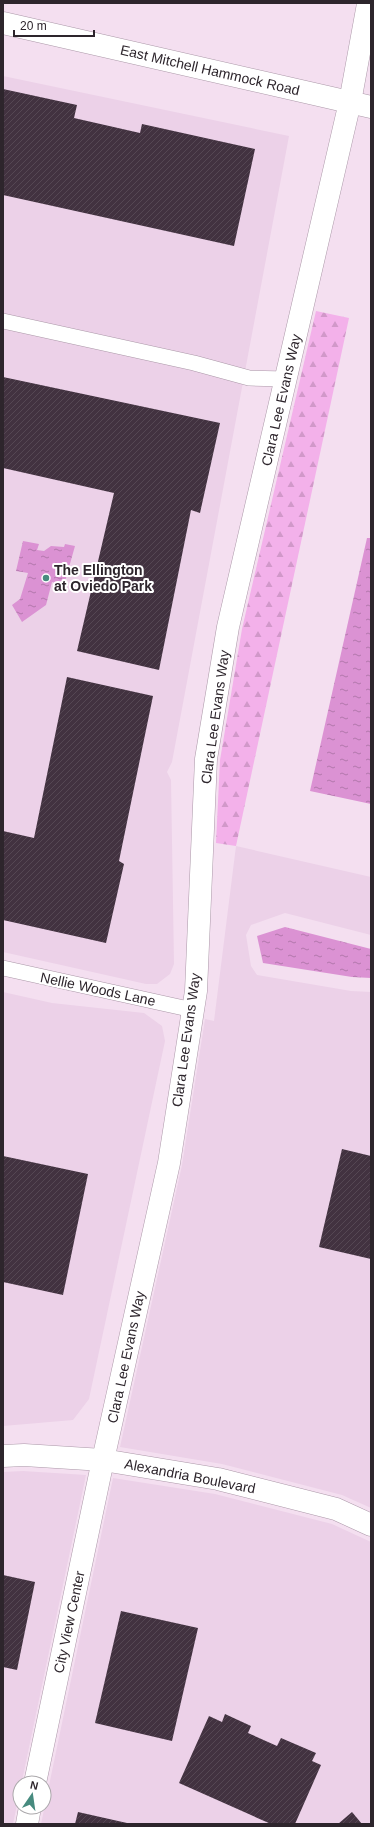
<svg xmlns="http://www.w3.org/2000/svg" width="374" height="1827" viewBox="0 0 374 1827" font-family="Arial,sans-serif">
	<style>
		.built { fill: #ecd1e8 }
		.forest { fill: url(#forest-firs) }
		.water { fill: url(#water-ripples) }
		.building { fill: url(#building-hatch) }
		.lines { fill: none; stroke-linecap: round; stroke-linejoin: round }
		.service-casing { stroke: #ab98a8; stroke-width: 16 }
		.minor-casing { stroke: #ab98a8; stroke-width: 23 }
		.tertiary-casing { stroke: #ab98a8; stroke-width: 23 }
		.service { stroke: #fff; stroke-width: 15 }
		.minor { stroke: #fff; stroke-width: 22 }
		.tertiary { stroke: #fff; stroke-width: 22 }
		.poi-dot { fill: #478b7f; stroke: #fff; stroke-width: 1.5 }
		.labels { text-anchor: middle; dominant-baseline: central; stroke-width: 4; stroke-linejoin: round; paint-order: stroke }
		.street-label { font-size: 14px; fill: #2d252c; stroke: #fff }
		.poi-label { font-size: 14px; font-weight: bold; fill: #2d252c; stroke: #fff; text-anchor: start }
	</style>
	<defs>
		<pattern id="forest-firs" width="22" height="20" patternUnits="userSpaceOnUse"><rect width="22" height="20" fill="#f3b1ea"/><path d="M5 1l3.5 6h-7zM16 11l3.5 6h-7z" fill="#d198c9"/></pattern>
		<pattern id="water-ripples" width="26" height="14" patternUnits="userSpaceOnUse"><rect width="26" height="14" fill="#db92d3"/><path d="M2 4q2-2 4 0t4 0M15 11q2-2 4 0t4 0" fill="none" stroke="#b277ab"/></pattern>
		<pattern id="building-hatch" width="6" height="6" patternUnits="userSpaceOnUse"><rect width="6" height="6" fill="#423240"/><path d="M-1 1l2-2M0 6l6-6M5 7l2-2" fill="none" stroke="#554753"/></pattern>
	</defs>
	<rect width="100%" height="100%" fill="#f4dff0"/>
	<g class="built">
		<path d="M3 76 289 136 172 762 167 772 171 780 174 964 170 974 157 984H146L3 952Z"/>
		<path d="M236 846 371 877V935L285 913 251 925 246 935 251 966 257 975 351 991 371 992V1508L342 1495 222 1464 120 1447 182 1165 205 1019 214 1021Z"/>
		<path d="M3 992 52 1003 144 1013 162 1026 165 1041 89 1399 73 1420 3 1426Z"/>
		<path d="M23 1471 86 1475 13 1824H3V1472Z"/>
		<path d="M113 1478 215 1494 332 1524 371 1542V1824H41Z"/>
	</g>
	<path class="forest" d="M316 311 349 318 236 846 216 843 220 760 242 629Z"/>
	<g class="water">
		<path d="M367 538H371V804L310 791Z"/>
		<path d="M23 541 39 544 37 550 44 551 51 546 64 547 65 544 75 546 64 585 52 582 46 605 22 622 12 605 20 599 28 573 16 571Z"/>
		<path d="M285 927 371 949V978L352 977 263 963 257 936Z"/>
	</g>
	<g class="building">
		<path d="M3 89 77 105 74 118 140 133 142 124 255 149 234 246 3 195Z"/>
		<path d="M3 377 220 423 200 513 191 510 159 670 77 651 114 493 3 468Z"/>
		<path d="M67 677 153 696 119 861 124 864 106 943 3 920V831L34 838Z"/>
		<path d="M342 1149 371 1156V1259L319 1247Z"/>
		<path d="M3 1156 88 1174 63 1295 3 1282Z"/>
		<path d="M3 1575 35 1582 17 1670 3 1667Z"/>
		<path d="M121 1611 198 1628 172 1741 95 1723Z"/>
		<path d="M225 1714 251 1726 248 1733 277 1746 281 1738 316 1753 312 1761 321 1765 295 1824H271L179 1783 209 1716 222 1722Z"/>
		<path d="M78 1812 127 1823V1824H75Z"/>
		<path d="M352 1812 362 1824H338Z"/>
	</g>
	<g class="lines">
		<g class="service-casing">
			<g id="service">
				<path d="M3 321 194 363 249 378 286 379"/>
				<path d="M3 968 193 1010"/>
			</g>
		</g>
		<g class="minor-casing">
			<g id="minor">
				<path d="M35 1783 103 1460"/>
				<path d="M27 1824 30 1807"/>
			</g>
		</g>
		<g class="tertiary-casing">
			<g id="tertiary">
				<path d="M3 23 371 107"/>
				<path d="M3 1456 24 1455 103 1460 218 1479 336 1509 371 1525"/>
				<path d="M103 1460 169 1163 196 991 206 759 228 627 350 102 368 4"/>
			</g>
		</g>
		<use href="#service" class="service"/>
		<use href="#minor" class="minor"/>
		<use href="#tertiary" class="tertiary"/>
	</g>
	<circle class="poi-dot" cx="46" cy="578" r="4"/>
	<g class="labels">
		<g class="street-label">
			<text transform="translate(210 70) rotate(13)">East Mitchell Hammock Road</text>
			<text transform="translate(281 400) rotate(-77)">Clara Lee Evans Way</text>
			<text transform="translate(215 717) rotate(-82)">Clara Lee Evans Way</text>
			<text transform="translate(98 989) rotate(12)">Nellie Woods Lane</text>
			<text transform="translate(186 1040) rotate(-82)">Clara Lee Evans Way</text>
			<text transform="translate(126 1357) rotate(-78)">Clara Lee Evans Way</text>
			<text transform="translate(190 1476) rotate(11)">Alexandria Boulevard</text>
			<text transform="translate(69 1622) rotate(-78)">City View Center</text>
		</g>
		<g class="poi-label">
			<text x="54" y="570">The Ellington<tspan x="54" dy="16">at Oviedo Park</tspan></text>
		</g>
	</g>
	<rect width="374" height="1827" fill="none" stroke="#2d252c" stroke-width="8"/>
	<g transform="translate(32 1795) rotate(13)"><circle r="19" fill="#ffffff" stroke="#aba8ab"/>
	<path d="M0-3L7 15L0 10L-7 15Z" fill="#478b7f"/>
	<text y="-6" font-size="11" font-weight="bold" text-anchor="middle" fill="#2d252c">N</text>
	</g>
	<path d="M14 30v6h80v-6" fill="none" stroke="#2d252c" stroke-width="2"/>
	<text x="20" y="30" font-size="12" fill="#2d252c" stroke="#ffffff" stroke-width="3" paint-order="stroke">20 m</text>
</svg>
